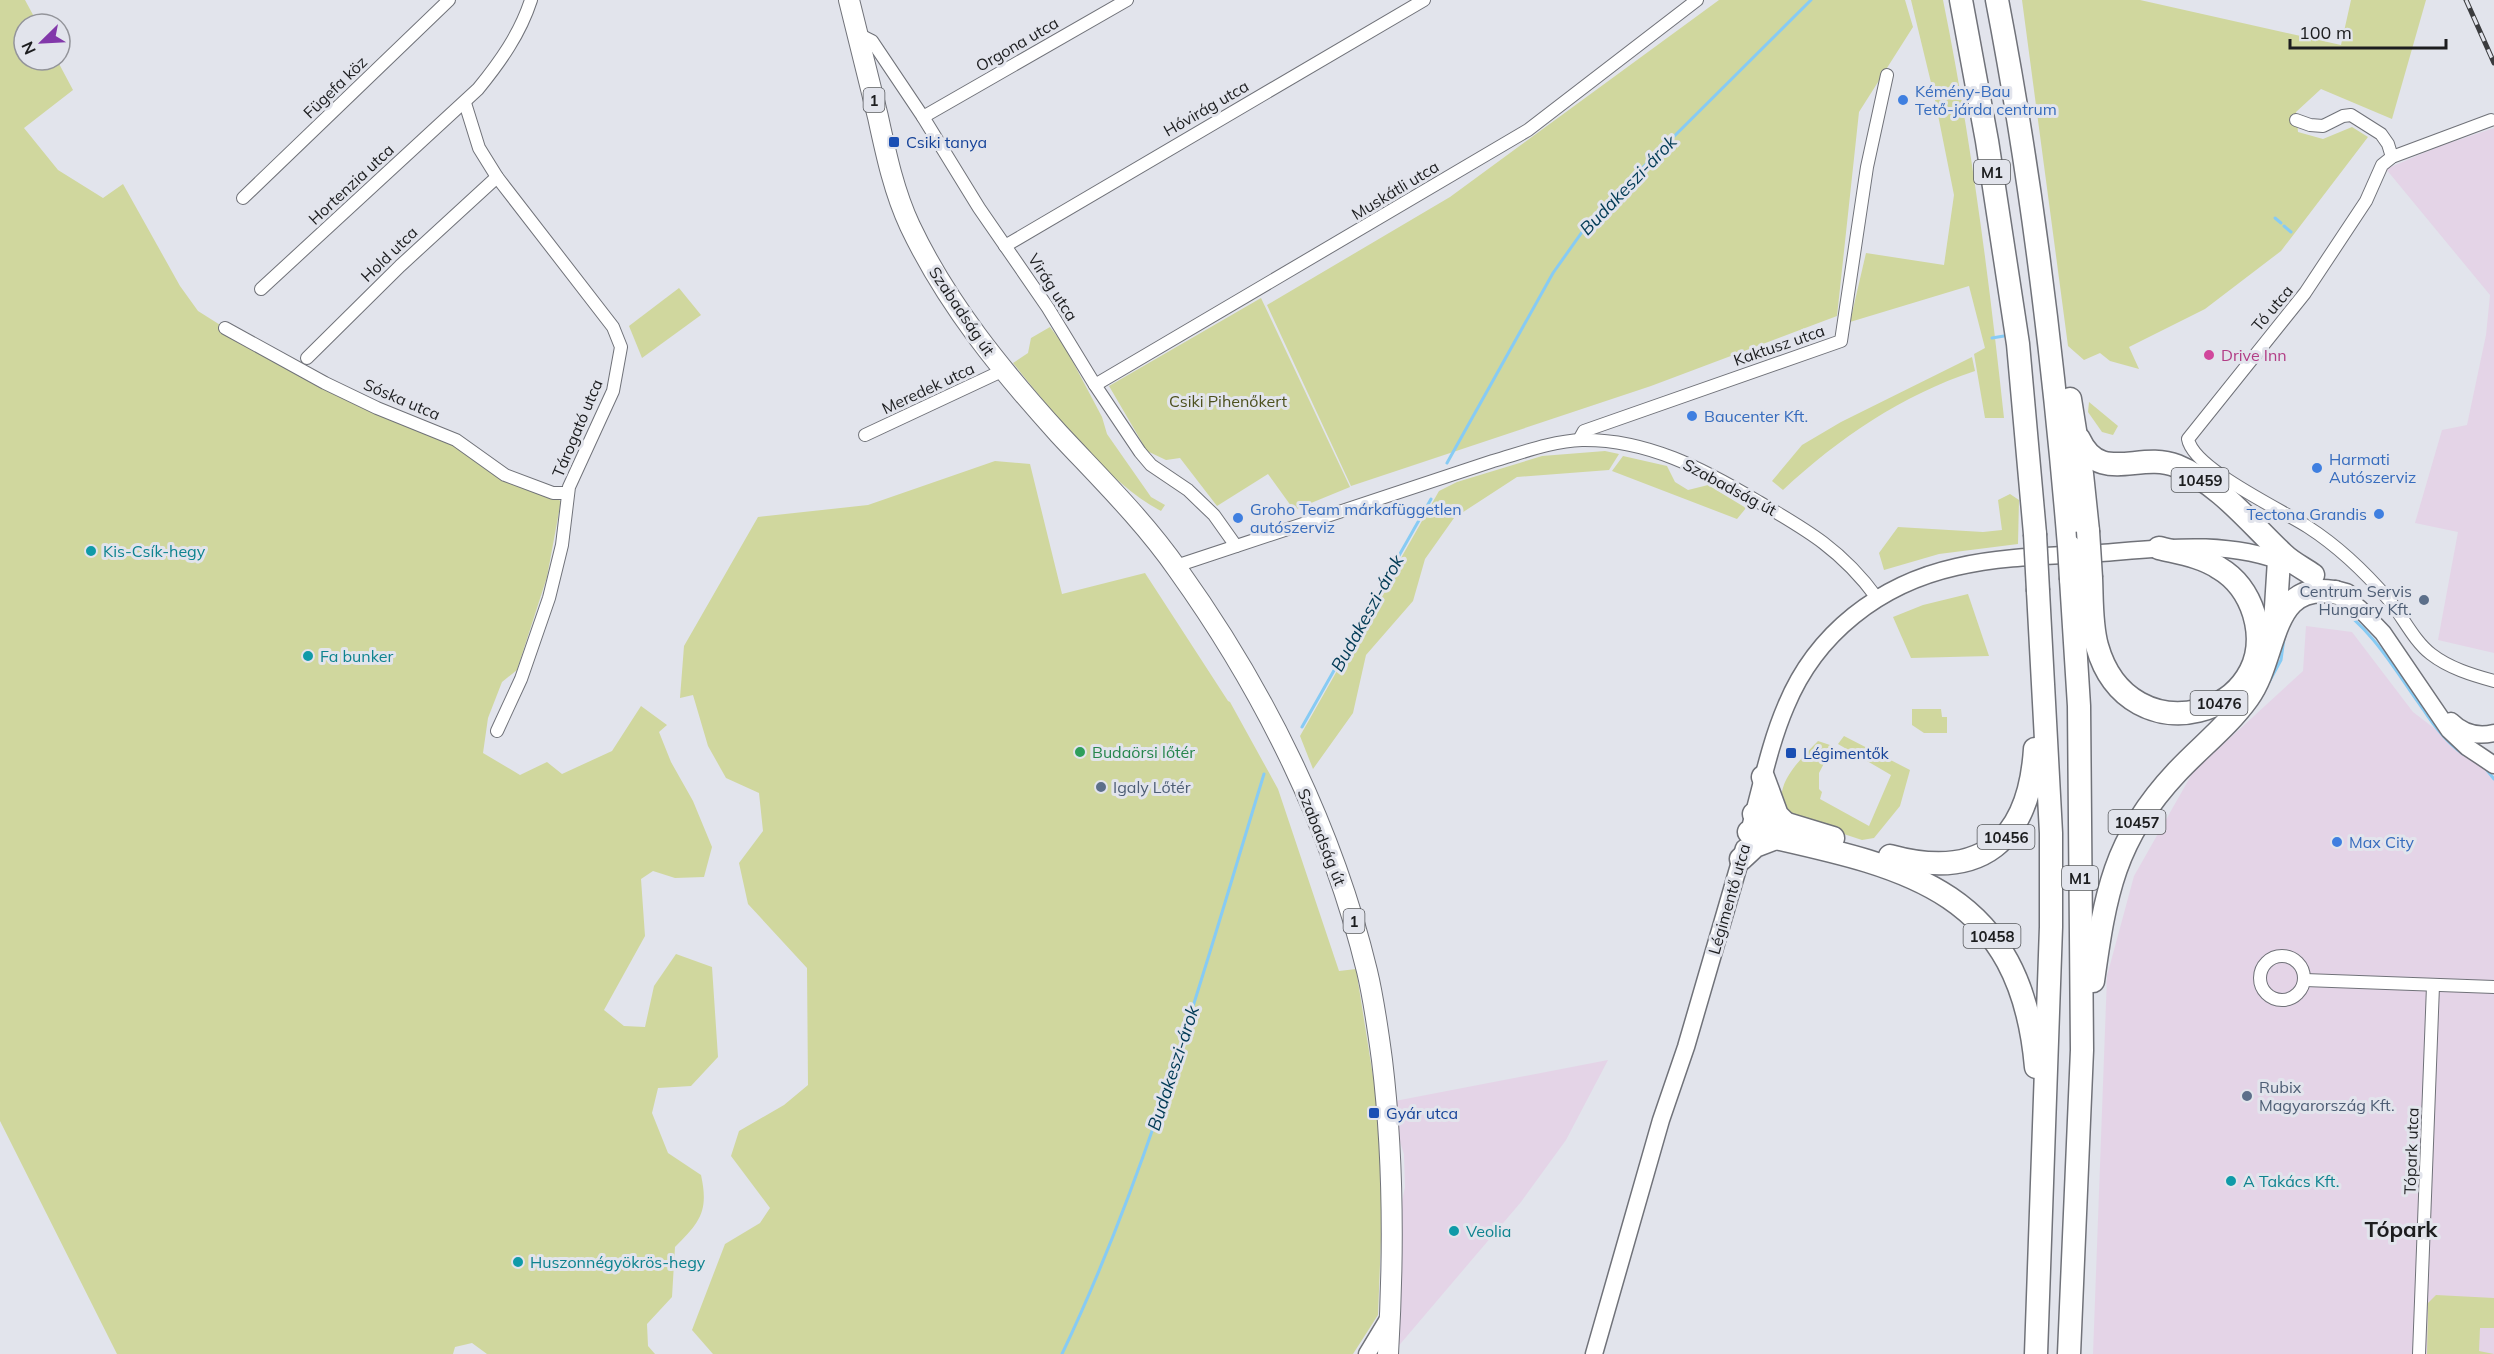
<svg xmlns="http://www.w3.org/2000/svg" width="2494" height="1354" viewBox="0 0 2494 1354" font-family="Mulish,sans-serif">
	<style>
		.commercial { fill: #e4d4e7 }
		.green { fill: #d0d79e }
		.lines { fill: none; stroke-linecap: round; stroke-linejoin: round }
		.stream { stroke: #87cbf4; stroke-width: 3 }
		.street-casing { stroke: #707279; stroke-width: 14 }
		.secondary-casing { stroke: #707279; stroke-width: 19 }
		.primary-casing { stroke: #707279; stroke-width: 22 }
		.highway-casing { stroke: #707279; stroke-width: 25 }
		.street { stroke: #fff; stroke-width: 12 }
		.secondary { stroke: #fff; stroke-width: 16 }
		.primary { stroke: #fff; stroke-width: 20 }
		.highway { stroke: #fff; stroke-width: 22 }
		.rail-casing { stroke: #3a3b3e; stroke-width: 5 }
		.rail { stroke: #e2e4ec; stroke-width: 3; stroke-dasharray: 9; stroke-linecap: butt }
		.highway-bridge-casing { stroke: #707279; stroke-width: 25; stroke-linecap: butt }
		.highway-bridge { stroke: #fff; stroke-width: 22 }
		.shop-dot { fill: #3f7fe0; stroke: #e2e4ec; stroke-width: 2 }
		.transit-dot { fill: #1a4fb4; stroke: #e2e4ec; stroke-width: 2 }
		.hotel-dot { fill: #d1479c; stroke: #e2e4ec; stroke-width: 2 }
		.culture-dot { fill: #0f9aa8; stroke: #e2e4ec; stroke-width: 2 }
		.service-dot { fill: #5c6f8a; stroke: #e2e4ec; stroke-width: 2 }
		.leisure-dot { fill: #2e9e5b; stroke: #e2e4ec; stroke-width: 2 }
		.labels { text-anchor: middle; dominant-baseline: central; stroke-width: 6; stroke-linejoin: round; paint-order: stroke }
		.shield { fill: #e2e4ec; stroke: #57595c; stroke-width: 1.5 }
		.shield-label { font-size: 15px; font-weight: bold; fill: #1c1d1f }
		.street-label { font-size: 16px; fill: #1c1d1f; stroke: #e2e4ec }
		.shop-label { font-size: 16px; fill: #366cbe; stroke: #e2e4ec; text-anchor: start }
		.transit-label { font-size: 16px; fill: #164399; stroke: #e2e4ec; text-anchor: start }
		.hotel-label { font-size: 16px; fill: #b23c85; stroke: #e2e4ec; text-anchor: start }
		.park-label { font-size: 16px; fill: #4c501e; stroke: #e2e4ec }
		.culture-label { font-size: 16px; fill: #0d838f; stroke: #e2e4ec; text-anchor: start }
		.service-label { font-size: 16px; fill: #4e5e75; stroke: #e2e4ec; text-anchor: start }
		.leisure-label { font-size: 16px; fill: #27864d; stroke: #e2e4ec; text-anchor: start }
		.water-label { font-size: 18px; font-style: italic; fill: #003a55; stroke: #e2e4ec }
		.district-label { font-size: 22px; font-weight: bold; fill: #1c1d1f; stroke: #e2e4ec }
	</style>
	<rect width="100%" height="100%" fill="#e2e4ec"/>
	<g class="commercial">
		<path d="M2494 128V653L2438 640 2458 532 2415 523 2442 430 2467 425 2486 335 2490 295 2386 169 2440 146Z"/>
		<path d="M2306 626 2352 632 2413 712 2489 770 2494 779V1354H2093L2107 976 2134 876 2193 772 2303 671Z"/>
		<path d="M1608 1060 1566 1140 1521 1202 1396 1349 1401 1206 1405 1187 1404 1154 1399 1139 1395 1101Z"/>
	</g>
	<g class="green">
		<path d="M0 0H25L38 24H24V60H57L73 90 24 128 58 170 103 198 123 184 180 286 198 311 225 328 463 447 495 473 561 501 547 577 517 670 502 682 488 718 483 753 520 775 547 762 562 774 612 751 641 706 667 725 659 732 671 762 693 801 712 847 704 877 675 878 653 871 641 879 645 936 604 1010 624 1026 645 1027 654 986 676 954 712 967 718 1057 691 1086 658 1088 652 1113 668 1153 701 1175C709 1211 700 1222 675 1247L672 1297 647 1324 648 1346 655 1354H487L472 1343 455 1347 453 1354H117L0 1121Z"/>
		<path d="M1719 0H1905L1913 27 1859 112 1837 316 1651 386 1351 486 1267 305 1450 197Z"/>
		<path d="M1911 0H1943C1971 138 1989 278 2004 418H1985L1974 354 1985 348 1969 286 1850 322 1866 253 1944 265 1954 195 1934 95Z"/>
		<path d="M2022 0H2140L2341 45 2351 0H2426L2392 119 2321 89 2296 112 2298 132 2323 139 2352 127 2368 137 2281 251 2205 309 2129 347 2139 369 2110 361 2100 353 2084 360 2068 346Z"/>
		<path d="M679 288 701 315 642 358 629 326Z"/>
		<path d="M1261 298 1350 487 1294 510 1268 474 1217 506 1180 458 1166 460 1147 451 1109 386Z"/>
		<path d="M1050 327 1065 347 1102 417 1107 434 1151 497 1165 505 1161 511C1110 485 1049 408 1013 363L1028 353 1031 338Z"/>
		<path d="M1972 357 1975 371C1902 395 1839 438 1783 490L1772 481 1802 445 1841 422Z"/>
		<path d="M2089 402 2118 426 2113 435 2102 432 2088 412Z"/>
		<path d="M1605 451 1619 454 1609 470 1517 477 1454 518 1425 559 1413 601 1366 655 1353 713 1313 769 1300 736 1439 491 1457 482 1542 456Z"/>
		<path d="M1623 456 1667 466 1675 482 1688 490 1708 485 1746 508 1737 519 1612 471Z"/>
		<path d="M995 461 1030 464 1062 594 1145 573 1228 701 1230 702 1278 789 1339 971 1356 969 1382 1133 1383 1189 1378 1315 1353 1354H713L692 1330 725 1244 760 1223 770 1208 731 1156 739 1131 784 1105 808 1085 807 968 748 904 739 863 763 831 759 793 726 778 708 746 693 695 680 698 684 646 758 517 868 505Z"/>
		<path d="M2010 494 2019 500 2018 544 1939 554 1884 570 1879 553 1898 527 1983 532 2002 530 1998 500Z"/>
		<path d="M1968 594 1989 656 1911 658 1893 617 1923 605Z"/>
		<path d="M1912 709H1941L1942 717H1947V733H1924L1912 725Z"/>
		<path d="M1844 736 1910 770 1900 806 1874 838 1862 840 1792 817C1764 792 1800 760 1818 741L1833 746 1819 773V789L1822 792 1820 799 1869 826 1891 775 1838 744Z"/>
		<path d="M2436 1295 2494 1298V1328H2480L2479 1351 2494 1354H2427L2428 1303Z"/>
	</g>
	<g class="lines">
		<g class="stream">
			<path d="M2275 218 2281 223"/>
			<path d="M2284 226 2291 232"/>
			<path d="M1992 338 2004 336"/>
			<path d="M1447 463 1553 273 1592 218 1811 0"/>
			<path d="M2333 603C2373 629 2396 672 2423 709 2434 726 2447 743 2463 754"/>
			<path d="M2269 682 2281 660 2284 638"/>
			<path d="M1302 727 1431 499"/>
			<path d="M2486 769 2494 779"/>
			<path d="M1062 1354C1150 1169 1204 969 1264 774"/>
		</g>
		<g class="street-casing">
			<g id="street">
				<path d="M858 34 872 41 923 117 979 208 1048 308 1095 385 1140 452 1151 465 1188 490 1214 515 1236 546"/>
				<path d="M465 103 479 148 497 177 613 327 621 347 613 391 569 487 562 545 549 598 521 679 497 731"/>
				<path d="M923 117 1127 0"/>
				<path d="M2296 120 2310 125 2323 126 2343 116 2351 115 2381 134 2388 144 2392 157"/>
				<path d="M2491 120 2392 157 2382 165 2366 201 2305 293 2188 439C2193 469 2282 510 2308 527 2339 547 2365 572 2389 600 2403 617 2414 641 2431 654 2449 668 2472 675 2494 681"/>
				<path d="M243 198 449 0"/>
				<path d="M1005 246 1424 0"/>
				<path d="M261 289 478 89C500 62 520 34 531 0"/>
				<path d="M225 328 325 383 377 408 456 440 505 475 553 493H568"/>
				<path d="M307 358 400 266 497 177"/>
				<path d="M1095 385 1528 130 1697 0"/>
				<path d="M865 435 1004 370"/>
				<path d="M1579 440 1584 431 1841 341 1867 167 1887 75"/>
				<path d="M1176 566 1493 461C1521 453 1552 441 1582 440 1647 439 1703 469 1757 501 1807 530 1842 550 1877 598"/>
				<circle cx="2282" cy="978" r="22"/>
				<path d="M2305 980 2494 987"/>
				<path d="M2419 1354 2433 986"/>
			</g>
		</g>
		<g class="secondary-casing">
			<g id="secondary">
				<path d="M2336 589 2360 609 2383 633 2449 730 2467 747 2494 765"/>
				<path d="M2451 721C2463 733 2478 737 2494 733"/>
				<path d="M1751 824C1762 784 1770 743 1786 706 1816 633 1880 584 1956 567 2003 556 2052 556 2101 553 2164 548 2229 539 2290 565"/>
				<path d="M1367 1354 1390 1316"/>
				<path d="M1594 1354 1661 1120 1686 1047 1744 848"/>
			</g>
		</g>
		<g class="primary-casing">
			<path id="primary" d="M849 0C859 39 868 78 878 117 886 154 894 192 910 226 947 304 1001 370 1059 434 1100 478 1144 521 1178 570 1264 690 1332 827 1367 971 1374 1000 1378 1030 1382 1060 1394 1159 1394 1254 1388 1354"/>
		</g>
		<g class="highway-casing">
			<g id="highway">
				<path d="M1961 0 1987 141 2018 344 2035 534"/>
				<path d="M1997 0C2032 181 2054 363 2069 546"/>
				<path d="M2070 399 2082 474 2088 531"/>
				<path d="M2079 439C2100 485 2139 451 2177 466 2219 483 2251 524 2283 554 2291 562 2303 568 2313 575"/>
				<path d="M2091 578C2092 600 2091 625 2097 646 2129 760 2284 715 2254 614 2248 595 2236 578 2219 568 2201 556 2179 553 2159 548"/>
				<path d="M2275 623 2279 560"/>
				<path d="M1763 777 1777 815 1785 823"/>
				<path d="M1754 814 1833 838"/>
				<path d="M1749 832C1901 866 2020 885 2036 1067"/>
				<path d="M1890 856C1981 881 2029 841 2035 749"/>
				<path d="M1741 859 1755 846 1776 838"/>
				<path d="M2093 981C2105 895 2114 839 2176 773 2199 748 2228 726 2248 698 2280 654 2267 572 2346 595"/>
				<path d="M2036 1354 2051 927V833L2038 591"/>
				<path d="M2069 1354 2082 1050 2079 706 2071 579"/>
			</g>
		</g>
		<use href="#street" class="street"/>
		<use href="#secondary" class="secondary"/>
		<use href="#primary" class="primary"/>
		<use href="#highway" class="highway"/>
		<g class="rail-casing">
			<path id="rail" d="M2466 0 2494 63"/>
		</g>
		<use href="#rail" class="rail"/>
		<g class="highway-bridge-casing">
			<g id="highway-bridge">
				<path d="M2088 531 2091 578"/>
				<path d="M2035 534 2038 591"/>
				<path d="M2069 546 2071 579"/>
			</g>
		</g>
		<use href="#highway-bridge" class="highway-bridge"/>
	</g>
	<g class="shop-dot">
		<circle cx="1903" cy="100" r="6"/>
		<circle cx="1692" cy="416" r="6"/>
		<circle cx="2317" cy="468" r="6"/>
		<circle cx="2379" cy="514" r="6"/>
		<circle cx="1238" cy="518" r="6"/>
		<circle cx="2337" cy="842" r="6"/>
	</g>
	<g class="transit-dot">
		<rect x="888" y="136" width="12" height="12" rx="3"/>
		<rect x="1785" y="747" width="12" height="12" rx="3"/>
		<rect x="1368" y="1107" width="12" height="12" rx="3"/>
	</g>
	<circle class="hotel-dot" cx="2209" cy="355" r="6"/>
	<g class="culture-dot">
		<circle cx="91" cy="551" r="6"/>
		<circle cx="308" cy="656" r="6"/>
		<circle cx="2231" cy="1181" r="6"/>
		<circle cx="1454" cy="1231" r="6"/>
		<circle cx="518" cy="1262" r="6"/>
	</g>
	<g class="service-dot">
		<circle cx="2424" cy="600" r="6"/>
		<circle cx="1101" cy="787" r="6"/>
		<circle cx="2247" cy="1096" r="6"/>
	</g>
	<circle class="leisure-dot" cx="1080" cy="752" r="6"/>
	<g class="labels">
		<g class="shield">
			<rect x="863.5" y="88" width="21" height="24" rx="4.5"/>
			<rect x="1974" y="160" width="36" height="24" rx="4.5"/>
			<rect x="2171.5" y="468" width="57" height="24" rx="4.5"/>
			<rect x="2190.5" y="691" width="57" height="24" rx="4.5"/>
			<rect x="2108.5" y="810" width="57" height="24" rx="4.5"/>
			<rect x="1977.5" y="825" width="57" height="24" rx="4.5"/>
			<rect x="2062" y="866" width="36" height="24" rx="4.5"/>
			<rect x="1343.5" y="909" width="21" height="24" rx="4.5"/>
			<rect x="1963.5" y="924" width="57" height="24" rx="4.5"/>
		</g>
		<g class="shield-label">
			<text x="874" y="100">1</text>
			<text x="1992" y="172">M1</text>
			<text x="2200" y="480">10459</text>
			<text x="2219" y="703">10476</text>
			<text x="2137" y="822">10457</text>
			<text x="2006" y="837">10456</text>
			<text x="2080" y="878">M1</text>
			<text x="1354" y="921">1</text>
			<text x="1992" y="936">10458</text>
		</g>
		<g class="street-label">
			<text transform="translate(1017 44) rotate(-30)">Orgona utca</text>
			<text transform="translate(335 87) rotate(-44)">Fügefa köz</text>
			<text transform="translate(1206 108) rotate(-30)">Hóvirág utca</text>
			<text transform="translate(351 184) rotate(-43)">Hortenzia utca</text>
			<text transform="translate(1395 190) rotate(-31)">Muskátli utca</text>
			<text transform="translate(389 254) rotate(-44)">Hold utca</text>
			<text transform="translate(1053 287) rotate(57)">Virág utca</text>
			<text transform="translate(2272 308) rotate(-50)">Tó utca</text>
			<text transform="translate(962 311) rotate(56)">Szabadság út</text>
			<text transform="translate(1779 345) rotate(-19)">Kaktusz utca</text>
			<text transform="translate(928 388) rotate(-25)">Meredek utca</text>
			<text transform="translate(402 399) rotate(23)">Sóska utca</text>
			<text transform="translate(577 428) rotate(-67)">Tárogató utca</text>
			<text transform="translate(1730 487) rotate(28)">Szabadság út</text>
			<text transform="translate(1322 837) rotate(68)">Szabadság út</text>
			<text transform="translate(1729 899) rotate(-74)">Légimentő utca</text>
			<text transform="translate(2411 1151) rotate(-88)">Tópark utca</text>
		</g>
		<g class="shop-label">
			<text x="1915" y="91">Kémény-Bau<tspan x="1915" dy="18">Tető-járda centrum</tspan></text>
			<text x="1704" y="416">Baucenter Kft.</text>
			<text x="2329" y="459">Harmati<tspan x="2329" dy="18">Autószerviz</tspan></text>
			<text x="1250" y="509">Groho Team márkafüggetlen<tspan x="1250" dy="18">autószerviz</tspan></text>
			<text x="2367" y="514" text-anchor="end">Tectona Grandis</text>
			<text x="2349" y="842">Max City</text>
		</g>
		<g class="transit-label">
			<text x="906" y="142">Csiki tanya</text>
			<text x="1803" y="753">Légimentők</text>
			<text x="1386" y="1113">Gyár utca</text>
		</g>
		<g class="hotel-label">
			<text x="2221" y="355">Drive Inn</text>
		</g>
		<g class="park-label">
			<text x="1228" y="401">Csiki Pihenőkert</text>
		</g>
		<g class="culture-label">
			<text x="103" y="551">Kis-Csík-hegy</text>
			<text x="320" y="656">Fa bunker</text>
			<text x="2243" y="1181">A Takács Kft.</text>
			<text x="1466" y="1231">Veolia</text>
			<text x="530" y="1262">Huszonnégyökrös-hegy</text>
		</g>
		<g class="service-label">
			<text x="2412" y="591" text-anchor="end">Centrum Servis<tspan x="2412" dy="18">Hungary Kft.</tspan></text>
			<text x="1113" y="787">Igaly Lőtér</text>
			<text x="2259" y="1087">Rubix<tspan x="2259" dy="18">Magyarország Kft.</tspan></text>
		</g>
		<g class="leisure-label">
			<text x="1092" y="752">Budaörsi lőtér</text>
		</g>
		<g class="water-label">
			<text transform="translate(1628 185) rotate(-46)">Budakeszi-árok</text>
			<text transform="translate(1367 613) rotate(-61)">Budakeszi-árok</text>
			<text transform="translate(1173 1068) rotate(-72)">Budakeszi-árok</text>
		</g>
		<g class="district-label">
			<text x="2401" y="1229">Tópark</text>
		</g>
	</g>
	<g transform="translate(42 42) rotate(246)"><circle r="28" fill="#e2e4ec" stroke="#93949a" stroke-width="1.5"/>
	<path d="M0-4.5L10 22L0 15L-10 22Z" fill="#8238aa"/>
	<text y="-9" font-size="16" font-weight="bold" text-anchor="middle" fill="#1c1d1f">N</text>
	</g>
	<path d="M2290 39v9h156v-9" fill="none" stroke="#1c1d1f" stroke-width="3"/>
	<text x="2299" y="39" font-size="18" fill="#1c1d1f" stroke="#e2e4ec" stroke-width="4.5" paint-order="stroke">100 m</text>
</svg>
